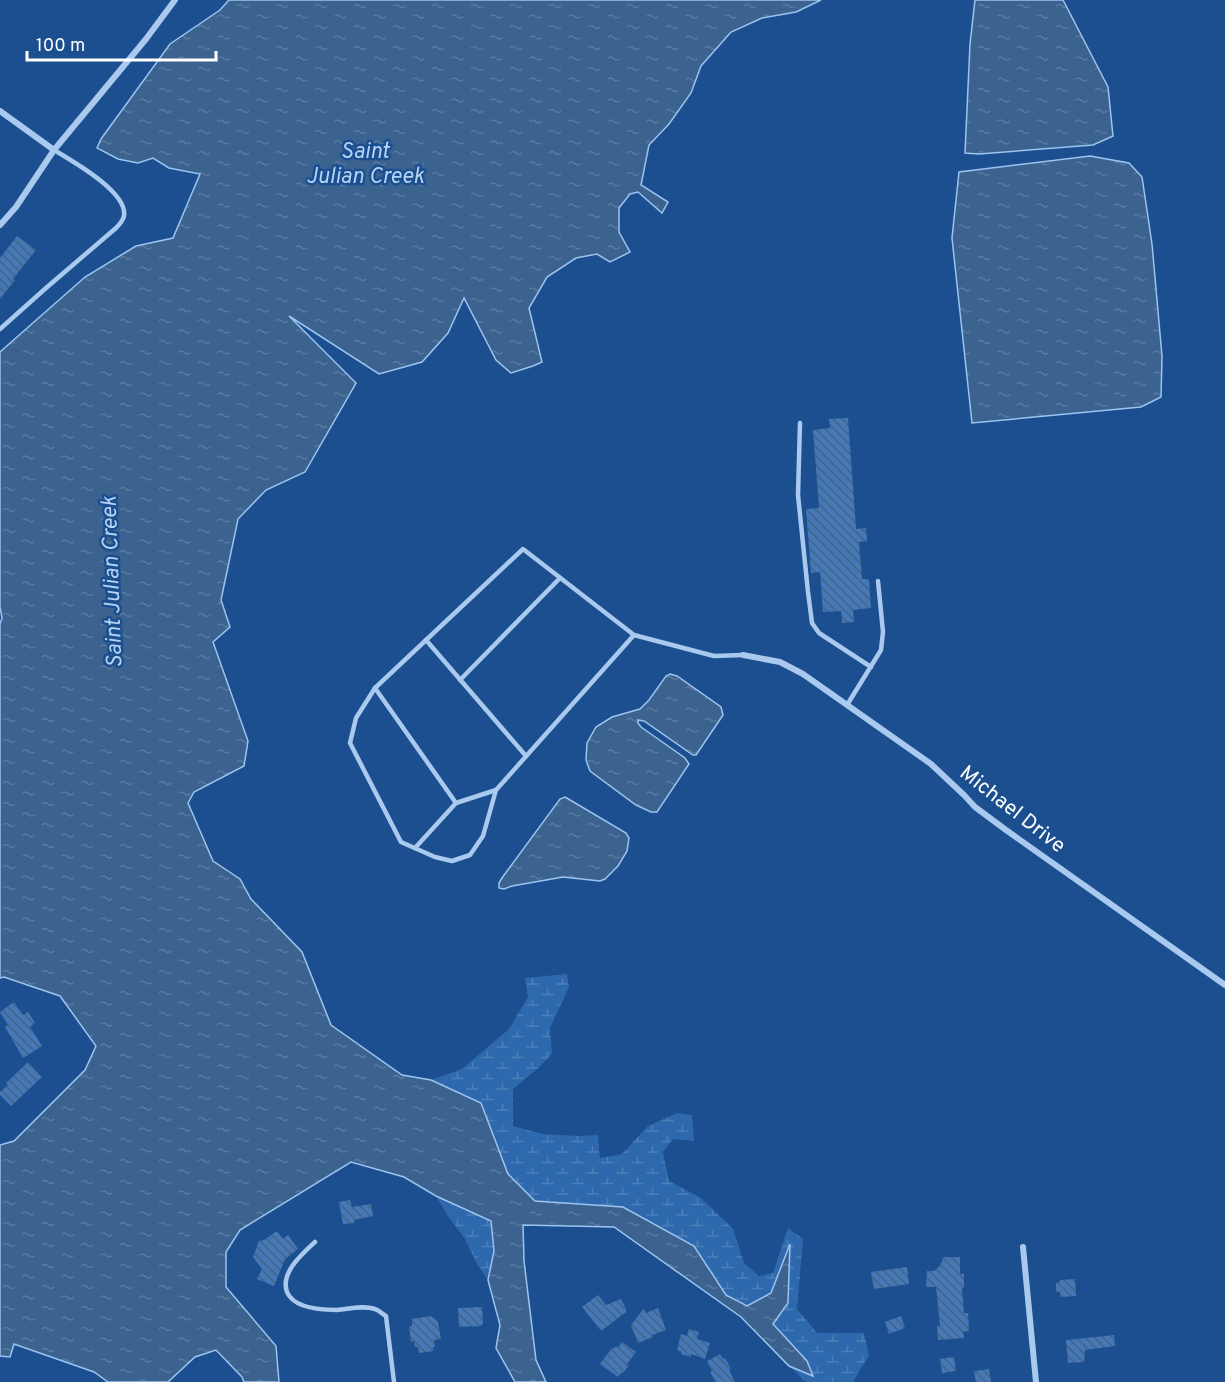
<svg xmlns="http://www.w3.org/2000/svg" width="1225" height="1382" viewBox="0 0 1225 1382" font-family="Overpass,sans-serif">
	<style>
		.wetland { fill: url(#wetland-marsh) }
		.water { fill: url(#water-ripples); stroke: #9cc4f0; stroke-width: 1.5 }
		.building { fill: url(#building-back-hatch) }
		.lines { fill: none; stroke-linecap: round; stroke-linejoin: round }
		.service { stroke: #a9c9ee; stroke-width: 4.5 }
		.minor { stroke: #a9c9ee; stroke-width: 6 }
		.labels { text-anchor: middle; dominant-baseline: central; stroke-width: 5; stroke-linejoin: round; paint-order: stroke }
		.street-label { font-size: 21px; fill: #fff; stroke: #1b4f8f }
		.water-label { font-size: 22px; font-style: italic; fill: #b5d3f5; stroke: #1b4f8f }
	</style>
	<defs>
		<pattern id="wetland-marsh" width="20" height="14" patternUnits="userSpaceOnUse" patternTransform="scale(1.5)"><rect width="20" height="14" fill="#2e69ad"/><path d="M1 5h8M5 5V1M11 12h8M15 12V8" fill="none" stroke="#4d80b9"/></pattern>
		<pattern id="water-ripples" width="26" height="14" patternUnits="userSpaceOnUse" patternTransform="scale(1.5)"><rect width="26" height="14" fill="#3c6290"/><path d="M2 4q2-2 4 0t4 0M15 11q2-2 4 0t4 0" fill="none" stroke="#597aa1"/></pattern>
		<pattern id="building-back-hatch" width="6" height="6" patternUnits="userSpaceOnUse" patternTransform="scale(1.5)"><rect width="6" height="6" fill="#4478b7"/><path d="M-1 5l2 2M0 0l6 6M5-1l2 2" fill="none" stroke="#486282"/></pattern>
	</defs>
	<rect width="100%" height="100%" fill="#1b4f8f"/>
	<g class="wetland">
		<path d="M567 974 569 987 550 1028 552 1054 537 1069 513 1089V1126L542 1134 577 1136 598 1135 600 1158 622 1154 648 1126 677 1113 692 1115 694 1141 673 1139 663 1152 669 1181 701 1198 733 1229 744 1263 759 1276 773 1273 788 1228 803 1239 797 1309 817 1333H864L869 1355 853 1382H806L789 1366 812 1376 807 1361 773 1324 790 1246 771 1293 747 1306 726 1295 693 1246 623 1207 535 1201 508 1174 481 1103 431 1080 462 1069 509 1029 528 997 525 978Z"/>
		<path d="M436 1196 491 1221 494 1251 488 1280 477 1264 465 1239 448 1216Z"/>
	</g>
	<g class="water">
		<path d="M229 0H821L796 12 762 18 731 32 701 66 691 93 669 124 649 145 641 185 668 202 662 213 638 192 630 194 619 208V232L630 252 610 262 597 254 576 258 547 277 529 308 542 362 533 366 511 373 496 360 464 298 448 333 422 362 379 374 289 316 356 383 305 472 266 490 238 519 221 600 230 627 213 642 248 741 244 766 194 792 188 803 213 861 240 879 251 899 302 952 331 1025 402 1075 431 1080 481 1103 508 1174 535 1201 623 1207 694 1246 726 1295 747 1306 771 1293 790 1244 788 1303 773 1324 807 1361 813 1376 789 1366 741 1317 614 1227 523 1225 524 1261 536 1360 546 1382H515L496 1348 500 1325 488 1280 494 1251 491 1221 436 1196 404 1177 351 1162 240 1230 226 1252V1287L276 1346 279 1382H244L242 1377 216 1350 195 1357 168 1382H108L94 1372 14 1344 10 1357 0 1356V1145L14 1141 85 1070 96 1046 60 996 4 977 0 978V624L2 618 0 607V352L85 277 136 246 173 238 200 174 169 168 153 158 138 163 118 159 97 148 101 139 170 44 220 10Z"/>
		<path d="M975 0H1063L1108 87 1113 136 1093 145 979 154 965 153 970 44Z"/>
		<path d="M1090 156 1129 163 1142 177 1152 244 1162 356 1161 397 1141 407 972 423 952 238 959 172Z"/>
		<path d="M670 674 677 676 721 707 723 715 696 755H693L644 721 638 720V723L641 727 685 758 689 764 657 812H651L636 805 590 771 586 760 587 743 596 727 612 717 640 709 649 700 666 676Z"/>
		<path d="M565 797 626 833 629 838 627 851 618 866 605 879 600 881 563 877 512 886 504 889 499 888V883L502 878 560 799Z"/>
	</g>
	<g class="building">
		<path d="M17 236 36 250 13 279 15 280 0 299V258Z"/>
		<path d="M848 418 856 529 866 528 867 541 859 542 862 579H869L871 608 853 610 854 622 842 623 841 611 823 612 820 572 811 573 806 509 819 508 813 430 830 428 829 419Z"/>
		<path d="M14 1002 23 1015 28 1012 35 1023 30 1027 42 1046 23 1058 5 1027 8 1025 0 1012Z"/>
		<path d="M28 1062 42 1077 11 1106 0 1095V1092L8 1085 6 1083Z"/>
		<path d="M350 1200 352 1207 371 1204 373 1216 354 1220V1223L343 1224 339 1202Z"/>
		<path d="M277 1231 283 1239 288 1235 298 1249 285 1259 274 1286 257 1279 262 1269 253 1257 259 1241 264 1240Z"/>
		<path d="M943 1257H960V1274H964V1288H962L964 1313H968L969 1331 963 1332 964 1338 938 1340 937 1326H940L936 1287H926L927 1271H934L940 1266V1263H942Z"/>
		<path d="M907 1267 909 1284 874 1289 871 1272Z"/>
		<path d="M1075 1279 1076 1296 1060 1297V1292H1056V1283L1060 1282V1280Z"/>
		<path d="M598 1295 606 1305 621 1299 626 1309V1312L601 1331 582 1307Z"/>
		<path d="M482 1307 483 1324 481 1325V1326L461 1327 459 1326 458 1308Z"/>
		<path d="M644 1308 646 1313 658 1308 666 1330 652 1335 653 1337 638 1343 631 1325Z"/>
		<path d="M431 1316 438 1322 441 1339 434 1340 435 1347H433V1351L419 1353 418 1347H415L414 1341 411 1342 409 1326H412V1319Z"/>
		<path d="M901 1316 905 1328 889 1334 885 1322Z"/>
		<path d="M689 1329 699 1332 697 1339 710 1343 705 1359 691 1354V1357L681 1354 682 1352 677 1350 681 1334 687 1336Z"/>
		<path d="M1114 1335 1115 1346 1085 1350 1084 1362 1068 1363 1066 1340Z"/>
		<path d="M622 1342 636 1352 627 1364 629 1365 623 1373 622 1372 618 1377 600 1364 612 1348 613 1349 616 1346 618 1348Z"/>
		<path d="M720 1354 723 1359 725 1358 731 1369 729 1370 735 1382H716L710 1372 712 1371 707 1361Z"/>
		<path d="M954 1357 956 1371 942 1373 940 1359Z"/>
		<path d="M989 1369 991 1382H976L974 1371Z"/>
	</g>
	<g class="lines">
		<g class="service">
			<path d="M0 329 46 288 116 228C119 225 123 221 124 216 128 192 72 161 54 150"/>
			<path d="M800 423 798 495 808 592 812 623 819 633 871 667"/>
			<path d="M634 635 523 549 375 688 356 718 350 743 401 842 435 857 452 861 470 855 483 836 496 790 634 635 714 656 743 655"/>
			<path d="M426 640 526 756"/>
			<path d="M460 680 560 578"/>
			<path d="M375 688 456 803"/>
			<path d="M847 705 881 650 883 632 878 581"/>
			<path d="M415 848 456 803 496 790"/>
			<path d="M315 1242C302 1254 280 1273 287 1292 294 1309 322 1310 337 1310 349 1309 363 1305 375 1309 379 1310 382 1314 386 1316L394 1382"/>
		</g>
		<g class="minor">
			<path d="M0 111 54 150"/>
			<path d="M0 225 16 207 54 150 146 39 175 0"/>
			<path d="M743 655 780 662 803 674 931 764 964 795 975 807 1006 830 1225 985"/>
			<path d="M1023 1247 1036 1382"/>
		</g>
	</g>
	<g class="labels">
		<g class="street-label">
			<text transform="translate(1012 810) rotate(38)">Michael Drive</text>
		</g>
		<g class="water-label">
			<text x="365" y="152">Saint<tspan x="365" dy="25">Julian Creek</tspan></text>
			<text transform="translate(113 582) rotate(-92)">Saint Julian Creek</text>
		</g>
	</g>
	<path d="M27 51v9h189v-9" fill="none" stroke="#ffffff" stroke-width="3"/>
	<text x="36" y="51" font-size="18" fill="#ffffff" stroke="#1b4f8f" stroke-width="4.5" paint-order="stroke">100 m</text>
</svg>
